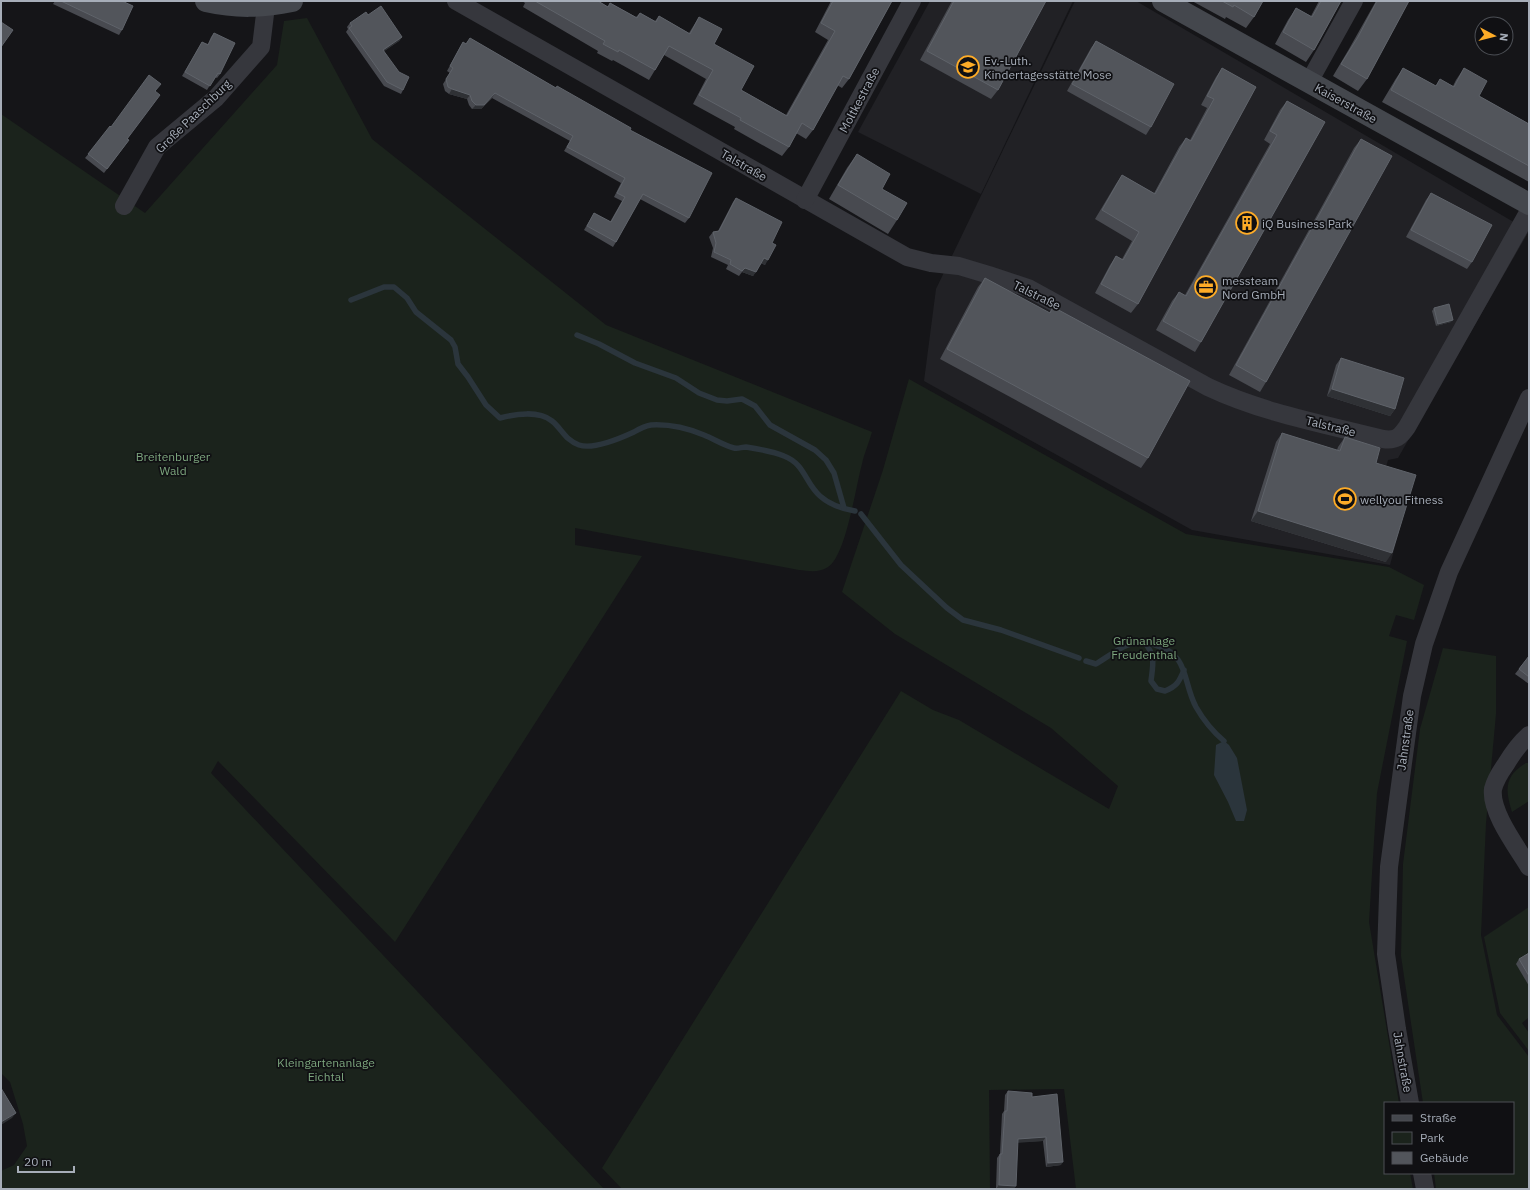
<svg xmlns="http://www.w3.org/2000/svg" width="1530" height="1190" viewBox="0 0 1530 1190" font-family="'IBM Plex Sans',sans-serif">
	<style>
		.built { fill: #212125; fill-rule: evenodd }
		.green { fill: #1b231c }
		.water { fill: #2b353c }
		.lines { fill: none; stroke-linecap: round; stroke-linejoin: round }
		.stream { stroke: #2b353c; stroke-width: 5.5 }
		.minor { stroke: #36373d; stroke-width: 18 }
		.secondary { stroke: #44474d; stroke-width: 22 }
		.wall { fill: #484a50 }
		.shaded-wall { fill: #2f3135 }
		.building { fill: #52555b; stroke: #5f636a }
		.labels { text-anchor: middle; dominant-baseline: central; stroke-width: 3.5; stroke-linejoin: round; paint-order: stroke }
		.poi-label { font-size: 12px; fill: #a6adb8; stroke: #101013; text-anchor: start }
		.street-label { font-size: 12px; fill: #a6adb8; stroke: #101013 }
		.park-label { font-size: 12px; fill: #7ca57d; stroke: #101013 }
	</style>
	<rect width="100%" height="100%" fill="#151518"/>
	<g class="built">
		<path d="M930 1H1073L981 194 858 132Z"/>
		<path d="M1075 1H1136L1529 231 1398 458 1388 460 1384 474 1412 484 1390 565 1192 530 924 381 936 289ZM1250 96 1131 313 1110 265 1117 268 1139 229 1135 227 1179 147 1185 150 1207 108 1201 105ZM1318 132 1270 144 1264 140Z"/>
	</g>
	<g class="green">
		<path d="M307 18 372 139 606 325 872 432C869 443 864 454 862 464 856 485 846 556 828 567 819 573 809 571 799 570L575 528V545L642 556 395 942 218 761 211 773 604 1189H1V1171L14 1165 27 1146 23 1124 10 1082 1 1073V114L145 213 277 65 284 21Z"/>
		<path d="M909 379 1186 534 1389 567 1424 585 1414 620 1396 615 1389 636 1407 641 1377 793 1369 922 1399 1103H1385V1173H1410L1413 1189H1076L1064 1089 989 1090 990 1189H622L602 1168 901 691 933 710 959 720 1109 809 1118 786 1051 728 895 634 842 592 883 470Z"/>
		<path d="M1443 648 1496 656V714L1486 823 1481 935 1497 1015 1529 1057V1189H1436L1434 1173H1513V1103H1423L1401 956 1403 864 1420 729Z"/>
		<path d="M1526 763H1529V801L1512 812C1505 790 1504 776 1526 763Z"/>
		<path d="M1529 907V1019L1528 1018 1522 1023 1529 1033V1051L1500 1013 1484 937Z"/>
	</g>
	<path class="water" d="M1224 741 1229 745 1237 758 1247 810 1244 821H1236L1228 802 1214 775 1216 745Z"/>
	<g class="lines">
		<g class="stream">
			<path d="M351 300 384 287H394L407 298 416 312 451 340 455 347 458 364 468 377 486 405 500 418C516 414 538 410 552 421 562 429 565 440 579 445 594 450 621 438 634 432 639 429 645 426 651 425 669 424 687 428 704 435 714 439 723 445 734 448 738 449 742 447 746 447 759 449 772 451 784 456 805 464 805 483 820 496 829 504 843 509 855 511"/>
			<path d="M577 335 599 344 635 363 676 378 699 393 717 400 727 401 742 399 755 406 770 425 815 450 826 460 834 473 844 508"/>
			<path d="M861 514 901 565 947 608 963 620 1001 630 1079 658"/>
			<path d="M1144 642C1156 655 1153 664 1151 681L1157 689 1165 691C1177 686 1179 682 1184 670"/>
			<path d="M1086 661 1096 664C1106 658 1117 649 1128 645 1136 641 1146 642 1155 645 1190 655 1182 681 1196 707 1204 721 1212 731 1224 741"/>
		</g>
		<g class="minor">
			<path d="M456 1 907 257 931 263 959 266 989 275 1028 288 1208 387C1263 413 1324 424 1383 439 1396 441 1400 437 1407 427L1529 211"/>
			<path d="M1309 82 1354 1"/>
			<path d="M805 200 912 1"/>
			<path d="M124 206 157 147 216 98 261 47 266 6"/>
			<path d="M1529 735C1520 743 1512 754 1506 764 1501 771 1495 781 1493 789 1490 812 1517 847 1529 867"/>
			<path d="M1410 1103 1397 1029 1386 954 1389 867 1412 696 1424 644 1449 572 1529 398"/>
			<path d="M1422 1173 1425 1189"/>
		</g>
		<g class="secondary">
			<path d="M206 1C237 8 261 7 292 1"/>
			<path d="M1163 1 1529 204"/>
		</g>
	</g>
	<g class="wall">
		<path d="M55 1H122V30L119 35 53 4Z"/>
		<path d="M522 1H598L608 7 610 3 636 17 640 13 655 21 659 16 689 33 699 17 714 44 741 90 786 115 828 40 815 32 831 1H892L849 79 842 88 837 85 813 130 806 139 796 133 789 147 782 156 734 129 735 127 693 104 706 79 664 55 649 80 613 60 612 61 597 53 598 51 523 7 525 3Z"/>
		<path d="M952 1H1046L998 90 991 99 920 60Z"/>
		<path d="M1192 1H1263L1254 17 1246 28 1226 17 1225 19Z"/>
		<path d="M1319 1H1341L1314 50 1306 62 1275 44 1288 20 1296 8 1311 16Z"/>
		<path d="M1376 1H1409L1367 79 1358 91 1333 76 1349 49Z"/>
		<path d="M368 15 402 37 399 41 384 51 403 90 401 94 384 86 346 32 348 29 347 27 350 23Z"/>
		<path d="M214 33 220 74 217 78 215 77 207 90 182 76 202 42 208 44 211 37Z"/>
		<path d="M470 38 556 88 630 130 689 218 685 223 640 199 616 242 613 247 584 230 594 213 610 222 622 201 614 197 621 183 564 151 570 141 492 98 481 109H472L469 105 467 99 449 94 445 91 443 84 450 73 447 71 460 47 463 42 466 44Z"/>
		<path d="M1096 41 1151 127 1146 135 1067 91 1091 48Z"/>
		<path d="M1222 68 1256 87 1138 304 1131 313 1095 293 1110 265 1116 256 1122 259 1132 241 1095 219 1116 184 1122 175 1154 193 1179 147 1186 138 1190 140 1207 108 1201 105 1216 77Z"/>
		<path d="M1403 68 1436 86 1440 79 1453 86 1456 80 1464 68 1479 96 1529 124V182L1382 102 1395 80Z"/>
		<path d="M156 92 127 139 129 140 104 173 85 158 111 127Z"/>
		<path d="M1287 101 1325 122 1201 342 1195 352 1156 330 1172 301 1179 292 1185 295 1270 144 1264 140 1280 110Z"/>
		<path d="M1361 139 1266 382 1260 392 1229 375 1354 148Z"/>
		<path d="M857 154 882 189 897 220 888 234 829 199 847 168Z"/>
		<path d="M1431 193 1472 262 1467 269 1406 237 1426 200Z"/>
		<path d="M736 198 772 243 765 265 761 263 753 276 742 272 739 276 726 269 728 265 711 257 713 248 709 237 713 232 718 231 733 202Z"/>
		<path d="M985 278 1049 313 1053 307 1148 458 1141 468 940 359 978 287Z"/>
		<path d="M1434 308 1451 322 1436 326 1432 311Z"/>
		<path d="M1341 358 1395 409 1390 416 1327 396 1336 365Z"/>
		<path d="M1282 433 1337 450 1338 447 1345 437 1376 463 1386 562 1251 521 1276 442Z"/>
		<path d="M1529 656V684L1515 674Z"/>
		<path d="M1529 953V986L1516 964 1519 959Z"/>
		<path d="M1008 1091 1032 1097 1061 1165 1046 1167 1043 1141 1017 1142 1014 1189H996L997 1158 1000 1154 1002 1114 1004 1111 1005 1095Z"/>
	</g>
	<g class="shaded-wall">
		<path d="M402 37 399 41 380 54 383 50Z"/>
		<path d="M452 89 470 95 467 99 449 94Z"/>
		<path d="M495 93 492 98 481 109H472L476 105Z"/>
		<path d="M764 258 768 260 765 265 760 263Z"/>
		<path d="M745 268 756 272 753 276 742 272 739 276Z"/>
		<path d="M1453 320 1451 322 1436 326 1438 324Z"/>
		<path d="M1332 389 1395 409 1390 416 1327 396Z"/>
		<path d="M1258 511 1392 553 1386 562 1251 521Z"/>
		<path d="M16 1113 12 1118 1 1125V1122Z"/>
		<path d="M1046 1137 1043 1141 1015 1143 1018 1139Z"/>
		<path d="M1063 1162 1061 1165 1046 1167 1048 1163Z"/>
		<path d="M999 1185 1016 1186 1014 1189H996Z"/>
	</g>
	<g class="building">
		<path d="M61 1H122L133 6 122 30Z"/>
		<path d="M535 1H598L608 7 610 3 637 18 640 13 656 22 659 16 690 34 699 17 722 29 714 44 754 66 741 90 787 116 835 31 821 23 833 1H892L849 79 843 76 813 130 802 123 789 147 740 120 741 118 699 95 713 70 669 46 655 70 619 50 618 52 603 44 605 41Z"/>
		<path d="M954 1H1046L998 90 927 51Z"/>
		<path d="M1222 1H1263L1254 17 1234 5 1233 7Z"/>
		<path d="M1321 1H1341L1314 50 1283 32 1296 8 1312 17Z"/>
		<path d="M1377 1H1409L1367 79 1341 64 1358 37Z"/>
		<path d="M381 6 402 37 383 50 399 72 409 77 403 90 387 82 349 28 352 26 350 23 366 12 368 15Z"/>
		<path d="M1 22 13 30 1 47Z"/>
		<path d="M214 33 235 43 220 74 218 73 210 86 185 72 202 42 208 45Z"/>
		<path d="M470 38 556 88 557 86 631 128 630 130 712 173 689 218 643 194 616 242 587 226 594 213 611 222 625 197 617 193 625 178 567 147 573 136 495 93 484 105H476L472 101 470 95 452 89 448 87 446 79 453 68 450 66 463 42 466 44Z"/>
		<path d="M1096 41 1174 84 1151 127 1072 84Z"/>
		<path d="M1222 68 1256 87 1138 304 1101 284 1116 256 1123 260 1139 232 1102 210 1122 175 1155 194 1186 138 1191 141 1214 99 1207 96Z"/>
		<path d="M1403 68 1436 86 1440 79 1454 87 1464 68 1487 81 1479 96 1529 124V166L1391 90Z"/>
		<path d="M149 75 161 84 155 91 160 95 127 139 129 140 107 169 88 154 110 126 111 127Z"/>
		<path d="M1287 101 1325 122 1201 342 1163 321 1179 292 1186 296 1277 135 1270 131Z"/>
		<path d="M1361 139 1392 156 1266 382 1236 365Z"/>
		<path d="M857 154 890 174 882 189 907 203 897 220 838 185Z"/>
		<path d="M1431 193 1492 225 1472 262 1411 230Z"/>
		<path d="M736 198 782 222 772 243 776 245 768 260 764 258 756 272 745 268 742 271 730 264 731 260 714 252 716 243 713 232 719 231Z"/>
		<path d="M985 278 1050 313 1053 307 1190 381 1148 458 947 349Z"/>
		<path d="M1449 304 1453 320 1438 324 1434 308Z"/>
		<path d="M1341 358 1404 378 1395 409 1332 389Z"/>
		<path d="M1282 433 1340 451 1345 437 1380 448 1376 463 1416 475 1392 553 1258 511Z"/>
		<path d="M1529 656V677L1519 669Z"/>
		<path d="M1529 953V976L1519 959Z"/>
		<path d="M1 1088 16 1113 1 1122Z"/>
		<path d="M1008 1091 1032 1093V1097L1057 1094 1063 1162 1048 1163 1046 1137 1018 1139 1016 1186 999 1185 1000 1154H1002L1005 1111H1007Z"/>
	</g>
	<defs>
		<g id="school-ring" transform="scale(1.15)"><circle r="9.5" fill="#101013" stroke="#feac27" stroke-width="1.5"/><path d="M0-5L7-2L0 1L-7-2ZM-4 1L0 2.5L4 1V4Q0 6-4 4Z" fill="#feac27"/></g>
		<g id="building-ring" transform="scale(1.15)"><circle r="9.5" fill="#101013" stroke="#feac27" stroke-width="1.5"/><path d="M-4-6H4V6H1V3H-1V6H-4ZM-2.5-4.3h1.7v1.8h-1.7ZM.8-4.3h1.7v1.8H.8ZM-2.5-1h1.7V.8h-1.7ZM.8-1h1.7V.8H.8Z" fill="#feac27"/></g>
		<g id="office-ring" transform="scale(1.15)"><circle r="9.5" fill="#101013" stroke="#feac27" stroke-width="1.5"/><path d="M-6-3h4V-5.5h4V-3h4V5H-6ZM-1-4.5V-3h2v-1.5ZM-6 0V1H6V0Z" fill="#feac27"/></g>
		<g id="stadium-ring" transform="scale(1.15)"><circle r="9.5" fill="#101013" stroke="#feac27" stroke-width="1.5"/><path d="M0-5a6.5 5 0 1 0 0 10a6.5 5 0 1 0 0-10ZM-3.5-1.8h7v3.6h-7Z" fill="#feac27"/></g>
	</defs>
	<g fill-rule="evenodd">
		<use href="#school-ring" x="968" y="67"/>
		<use href="#building-ring" x="1247" y="223"/>
		<use href="#office-ring" x="1206" y="287"/>
		<use href="#stadium-ring" x="1345" y="499"/>
	</g>
	<g class="labels">
		<g class="poi-label">
			<text x="984" y="60">Ev.-Luth.<tspan x="984" dy="14">Kindertagesstätte Mose</tspan></text>
			<text x="1262" y="223">iQ Business Park</text>
			<text x="1222" y="280">messteam<tspan x="1222" dy="14">Nord GmbH</tspan></text>
			<text x="1360" y="499">wellyou Fitness</text>
		</g>
		<g class="street-label">
			<text transform="translate(859 100) rotate(-62)">Moltkestraße</text>
			<text transform="translate(1346 103) rotate(29)">Kaiserstraße</text>
			<text transform="translate(193 116) rotate(-44)">Große Paaschburg</text>
			<text transform="translate(744 165) rotate(30)">Talstraße</text>
			<text transform="translate(1037 295) rotate(26)">Talstraße</text>
			<text transform="translate(1331 426) rotate(14)">Talstraße</text>
			<text transform="translate(1405 740) rotate(-82)">Jahnstraße</text>
			<text transform="translate(1403 1062) rotate(80)">Jahnstraße</text>
		</g>
		<g class="park-label">
			<text x="173" y="456">Breitenburger<tspan x="173" dy="14">Wald</tspan></text>
			<text x="1144" y="640">Grünanlage<tspan x="1144" dy="14">Freudenthal</tspan></text>
			<text x="326" y="1062">Kleingartenanlage<tspan x="326" dy="14">Eichtal</tspan></text>
		</g>
	</g>
	<rect width="1530" height="1190" fill="none" stroke="#a6adb8" stroke-width="4"/>
	<rect x="1384" y="1102" width="130" height="72" fill="#101013" stroke="#4c4f55"/>
	<rect x="1392" y="1115" width="20" height="6" fill="#44474d" stroke="#4c4f55"/>
	<text x="1420" y="1122" font-size="12" fill="#a6adb8">Straße</text>
	<rect x="1392" y="1132" width="20" height="12" fill="#1b231c" stroke="#4c4f55"/>
	<text x="1420" y="1142" font-size="12" fill="#a6adb8">Park</text>
	<rect x="1392" y="1152" width="20" height="12" fill="#52555b" stroke="#4c4f55"/>
	<text x="1420" y="1162" font-size="12" fill="#a6adb8">Gebäude</text>
	<g transform="translate(1494 36) rotate(97)"><circle r="19" fill="#101013" stroke="#4c4f55"/>
	<path d="M0-3L7 15L0 10L-7 15Z" fill="#feac27"/>
	<text y="-6" font-size="11" font-weight="bold" text-anchor="middle" fill="#a6adb8">N</text>
	</g>
	<path d="M18 1166v6h56v-6" fill="none" stroke="#a6adb8" stroke-width="2"/>
	<text x="24" y="1166" font-size="12" fill="#a6adb8" stroke="#101013" stroke-width="3" paint-order="stroke">20 m</text>
</svg>
